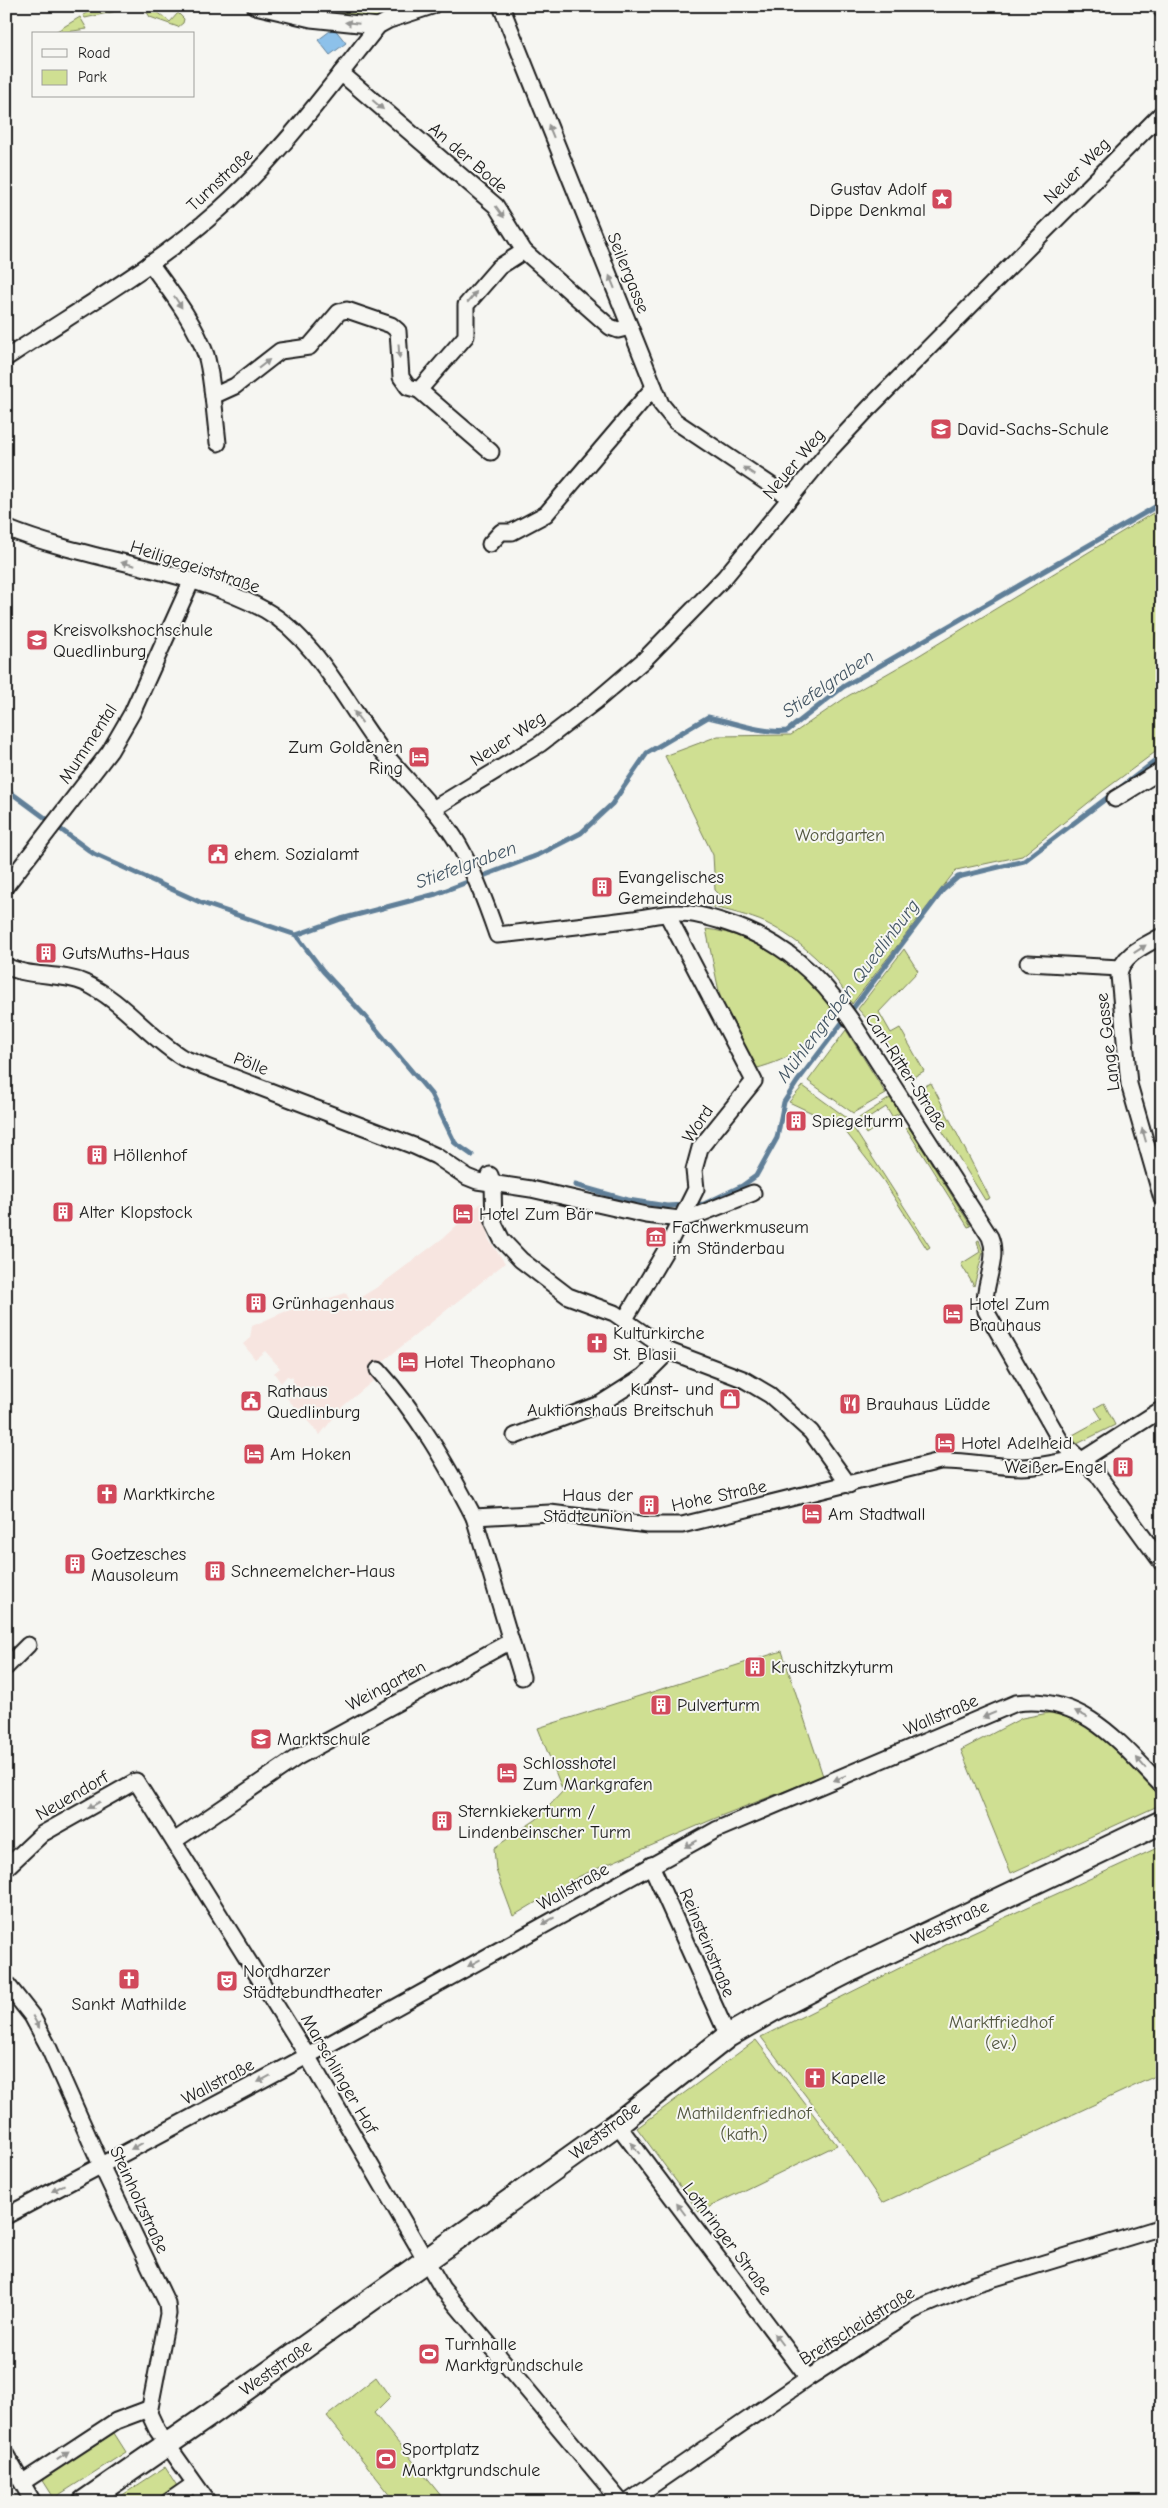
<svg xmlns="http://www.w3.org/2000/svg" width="1168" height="2508" viewBox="0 0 1168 2508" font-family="'Comic Neue',sans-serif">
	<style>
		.built { fill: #f7e5e0 }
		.green { fill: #cfdf92; stroke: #767e57 }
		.water { fill: #8dc1ea; stroke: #607f98 }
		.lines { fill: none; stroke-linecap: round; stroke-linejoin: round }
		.stream { stroke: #607f98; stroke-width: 5 }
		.street-casing { stroke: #1c1c1c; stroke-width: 19 }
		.secondary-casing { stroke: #1c1c1c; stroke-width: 26 }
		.street { stroke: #f6f6f2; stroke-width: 15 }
		.secondary { stroke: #f6f6f2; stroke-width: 22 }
		.oneway { fill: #949492 }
		.labels { text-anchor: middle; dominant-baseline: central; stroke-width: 4; stroke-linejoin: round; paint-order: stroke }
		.street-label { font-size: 18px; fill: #1c1c1c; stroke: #f6f6f2 }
		.poi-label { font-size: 18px; fill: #1c1c1c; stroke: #f6f6f2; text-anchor: start }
		.park-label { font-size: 18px; fill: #52563f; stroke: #f6f6f2 }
		.water-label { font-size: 19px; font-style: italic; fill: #445664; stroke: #f6f6f2 }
	</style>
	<rect width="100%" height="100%" fill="#f6f6f2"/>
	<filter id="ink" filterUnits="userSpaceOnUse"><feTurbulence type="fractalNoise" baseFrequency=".02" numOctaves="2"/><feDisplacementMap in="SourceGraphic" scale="10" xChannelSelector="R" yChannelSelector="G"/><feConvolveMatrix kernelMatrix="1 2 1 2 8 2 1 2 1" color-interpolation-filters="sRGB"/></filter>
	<g filter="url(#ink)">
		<path class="built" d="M481 1203 489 1240 505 1263 381 1363 373 1381 342 1407 320 1435 285 1396 288 1386 293 1382V1378L287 1376 281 1383 274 1373 280 1368 265 1351 255 1359 243 1344 250 1338 252 1326 284 1312 346 1293 351 1303 379 1286 443 1238Z"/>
		<g class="green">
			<path d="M98 6H139L85 18 83 15Z"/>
			<path d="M143 6H150L170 22 178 13 184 19 183 23 178 27 150 17Z"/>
			<path d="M283 6H408L372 18 309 12Z"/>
			<path d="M80 17 87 29 52 34Z"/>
			<path d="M1153 513 1162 532V747L1103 791 1022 856 956 870 852 1004C835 971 799 939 766 923 748 915 729 911 710 906L722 897 715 890 713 855 665 756 718 736 791 735 848 696 918 656Z"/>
			<path d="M706 929C759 935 806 968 835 1012 810 1045 795 1058 754 1069L721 1001Z"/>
			<path d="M904 949 918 971 879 1012 891 1033 900 1028 924 1071 910 1079 884 1038 858 1009Z"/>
			<path d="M846 1030 886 1094 853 1113 808 1081Z"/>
			<path d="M931 1083 990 1198 985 1200 917 1090Z"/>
			<path d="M803 1086 847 1118 930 1247 927 1249 883 1180 842 1127 789 1102Z"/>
			<path d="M890 1098 900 1113 892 1117 886 1107 869 1118 875 1128 866 1134 858 1121 859 1118Z"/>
			<path d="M908 1126 971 1226 968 1227 906 1128Z"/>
			<path d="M979 1240 983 1252 974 1286 961 1264 980 1252 977 1241Z"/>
			<path d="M1104 1403 1115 1425 1077 1444 1071 1436 1102 1419 1095 1408Z"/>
			<path d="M782 1651 823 1776 723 1815 580 1876 513 1916 496 1870 494 1848 537 1819 563 1791 538 1728Z"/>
			<path d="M1054 1712 1089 1725 1130 1757 1162 1793V1804L1011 1873 961 1750 1022 1718Z"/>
			<path d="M1157 1848 1162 1849V2073L882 2203 841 2142 761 2037 960 1938Z"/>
			<path d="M756 2040 837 2145 699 2212 637 2128Z"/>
			<path d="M376 2377 390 2397 374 2413 446 2502H396L327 2416Z"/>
			<path d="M114 2433 126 2452 54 2498 42 2479Z"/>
			<path d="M165 2467 177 2486 154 2502H112Z"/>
		</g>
		<path class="water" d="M334 28 346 43 330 55 318 40Z"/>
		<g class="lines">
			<g class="stream">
				<path d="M1155 507 1162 523"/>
				<path d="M6 789 94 854 202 903 296 935 323 971 366 1017 431 1094 455 1143 472 1155"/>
				<path d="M296 935 341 919 436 894 538 855 581 833 612 804 647 753 708 717C733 722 763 734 787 731L843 687 1162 503"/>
				<path d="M575 1185 628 1200 667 1206 704 1204 742 1186 756 1176 777 1138 784 1102 797 1082 943 890 958 877 1024 861 1162 756"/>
			</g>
			<g class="street-casing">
				<g id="street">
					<path d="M255 6 311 19 378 26"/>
					<path d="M501 6 661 404 675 421 790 498"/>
					<path d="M1160 6 1162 10"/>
					<path d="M341 73 496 206 524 251 610 327 618 330 630 327"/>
					<path d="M150 263C170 291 194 321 206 355 210 368 211 383 213 396L235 386 280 351 309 347 339 312 347 310 391 325 398 331 401 377 408 387 419 390 466 336V305L499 267 524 251"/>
					<path d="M6 358C78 310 156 266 220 209 280 155 328 89 378 26L389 20 432 6"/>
					<path d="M419 390 491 452"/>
					<path d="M213 396 218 443"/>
					<path d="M6 528C90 562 185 567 265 610 315 638 346 703 380 748 406 781 438 809 459 845 475 873 486 903 497 935 540 931 583 925 626 920 644 918 661 913 679 913 695 913 712 918 727 923 781 940 819 974 851 1020L990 1237C1000 1261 981 1286 986 1311L1061 1442 1097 1474 1162 1563"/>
					<path d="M490 544 501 532H512L546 514 654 387"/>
					<path d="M1115 799 1162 770"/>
					<path d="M433 809 540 744 596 701 644 660 724 578 828 452 869 408 1162 113"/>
					<path d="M6 886 110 751 132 713 191 582"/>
					<path d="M1162 936C1146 945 1121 955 1119 975L1129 1084 1162 1199"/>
					<path d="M1028 963 1120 968"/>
					<path d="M6 966C30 978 60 972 85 983 123 1001 147 1036 183 1058L414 1146 436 1156 467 1177 477 1181 531 1189 646 1215 680 1219 700 1214 753 1193"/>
					<path d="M490 1175 493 1185 494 1224 502 1240 521 1260 568 1296 614 1313 669 1351 743 1379 770 1395 811 1432 849 1485"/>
					<path d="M625 1319 664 1253 696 1189 694 1170 700 1148 754 1081 667 914"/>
					<path d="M378 1370C418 1414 447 1465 474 1517L550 1513 648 1525H682L940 1461C967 1460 993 1467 1021 1467 1042 1467 1060 1460 1082 1460"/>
					<path d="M515 1436 600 1404 644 1376 669 1351"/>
					<path d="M1082 1460 1162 1409"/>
					<path d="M511 1641 522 1677"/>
					<path d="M6 1667 28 1645"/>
					<path d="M174 1841 296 1758 511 1641 474 1517"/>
					<path d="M651 1865 728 2036"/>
					<path d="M6 1868 42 1834 136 1781 302 2047 442 2288 621 2502"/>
					<path d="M6 1983 32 2016 47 2044 101 2165 167 2303 168 2314 149 2413 157 2430 208 2502"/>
					<path d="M617 2124 808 2378"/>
					<path d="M6 2216 324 2047 716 1830 1016 1703C1083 1694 1120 1743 1162 1786"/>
					<path d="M6 2455 33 2502"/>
					<path d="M23 2482 116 2421 148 2409"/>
					<path d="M168 2502 194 2484"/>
					<path d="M628 2502 808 2378 914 2310 975 2284 1162 2227"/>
				</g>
			</g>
			<g class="secondary-casing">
				<path id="secondary" d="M84 2502 211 2414 617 2124 728 2036 771 2011 853 1969 1162 1822"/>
			</g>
			<use href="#street" class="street"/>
			<use href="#secondary" class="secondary"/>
		</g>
		<defs><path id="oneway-solid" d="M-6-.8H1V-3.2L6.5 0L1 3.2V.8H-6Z" transform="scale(1.25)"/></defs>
		<g class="oneway">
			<use href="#oneway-solid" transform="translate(352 23) rotate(-174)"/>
			<use href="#oneway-solid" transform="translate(378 105) rotate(41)"/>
			<use href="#oneway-solid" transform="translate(551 131) rotate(-112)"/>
			<use href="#oneway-solid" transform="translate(500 212) rotate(54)"/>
			<use href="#oneway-solid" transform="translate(612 282) rotate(-112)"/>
			<use href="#oneway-solid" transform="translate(472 297) rotate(-50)"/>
			<use href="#oneway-solid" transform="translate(178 302) rotate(57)"/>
			<use href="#oneway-solid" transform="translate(399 351) rotate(86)"/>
			<use href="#oneway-solid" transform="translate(264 364) rotate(-38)"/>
			<use href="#oneway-solid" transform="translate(749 471) rotate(-146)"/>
			<use href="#oneway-solid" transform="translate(128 564) rotate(-167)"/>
			<use href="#oneway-solid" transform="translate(358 717) rotate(-126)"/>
			<use href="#oneway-solid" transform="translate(1140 949) rotate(-33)"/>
			<use href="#oneway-solid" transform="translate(1144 1135) rotate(-106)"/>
			<use href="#oneway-solid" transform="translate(1081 1714) rotate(-153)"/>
			<use href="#oneway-solid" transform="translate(989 1715) rotate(157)"/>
			<use href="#oneway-solid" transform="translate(1141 1763) rotate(-131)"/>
			<use href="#oneway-solid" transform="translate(840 1778) rotate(157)"/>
			<use href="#oneway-solid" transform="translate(94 1805) rotate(151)"/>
			<use href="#oneway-solid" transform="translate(691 1844) rotate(152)"/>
			<use href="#oneway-solid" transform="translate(548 1921) rotate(151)"/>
			<use href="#oneway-solid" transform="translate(474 1963) rotate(151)"/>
			<use href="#oneway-solid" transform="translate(36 2022) rotate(61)"/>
			<use href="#oneway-solid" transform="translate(264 2079) rotate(152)"/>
			<use href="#oneway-solid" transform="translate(137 2146) rotate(152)"/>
			<use href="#oneway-solid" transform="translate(635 2148) rotate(-127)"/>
			<use href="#oneway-solid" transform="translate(58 2188) rotate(151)"/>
			<use href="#oneway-solid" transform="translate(681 2209) rotate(-127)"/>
			<use href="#oneway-solid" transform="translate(778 2339) rotate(-127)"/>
			<use href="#oneway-solid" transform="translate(63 2456) rotate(-33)"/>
		</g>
	</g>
	<defs>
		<g id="sight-square" transform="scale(1.125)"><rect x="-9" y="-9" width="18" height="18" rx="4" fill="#d1495b" stroke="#f6f6f2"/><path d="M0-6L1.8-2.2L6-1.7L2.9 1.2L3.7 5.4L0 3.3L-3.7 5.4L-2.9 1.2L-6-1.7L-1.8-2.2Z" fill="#fff"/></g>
		<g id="school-square" transform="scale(1.125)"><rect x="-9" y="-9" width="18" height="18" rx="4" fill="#d1495b" stroke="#f6f6f2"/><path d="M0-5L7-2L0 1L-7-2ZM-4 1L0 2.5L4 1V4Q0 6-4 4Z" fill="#fff"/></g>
		<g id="university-square" transform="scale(1.125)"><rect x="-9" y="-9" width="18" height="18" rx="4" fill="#d1495b" stroke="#f6f6f2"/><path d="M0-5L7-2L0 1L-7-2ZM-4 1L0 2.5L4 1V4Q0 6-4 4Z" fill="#fff"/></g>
		<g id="hotel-square" transform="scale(1.125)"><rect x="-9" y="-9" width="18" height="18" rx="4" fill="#d1495b" stroke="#f6f6f2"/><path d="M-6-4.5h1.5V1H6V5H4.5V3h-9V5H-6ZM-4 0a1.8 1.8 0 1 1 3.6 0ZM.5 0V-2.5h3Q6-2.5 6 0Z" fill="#fff"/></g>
		<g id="civic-square" transform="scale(1.125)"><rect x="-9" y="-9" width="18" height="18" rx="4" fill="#d1495b" stroke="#f6f6f2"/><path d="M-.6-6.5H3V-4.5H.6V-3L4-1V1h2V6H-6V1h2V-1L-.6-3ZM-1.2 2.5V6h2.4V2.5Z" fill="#fff"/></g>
		<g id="building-square" transform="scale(1.125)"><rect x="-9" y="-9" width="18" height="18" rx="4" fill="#d1495b" stroke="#f6f6f2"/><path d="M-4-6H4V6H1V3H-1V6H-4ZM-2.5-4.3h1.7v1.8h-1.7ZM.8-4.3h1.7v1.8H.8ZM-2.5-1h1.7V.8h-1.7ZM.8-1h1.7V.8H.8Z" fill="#fff"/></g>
		<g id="museum-square" transform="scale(1.125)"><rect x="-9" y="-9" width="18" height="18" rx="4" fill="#d1495b" stroke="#f6f6f2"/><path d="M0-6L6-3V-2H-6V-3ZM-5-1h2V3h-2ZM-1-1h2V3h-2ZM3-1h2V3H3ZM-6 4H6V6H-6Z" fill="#fff"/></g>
		<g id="church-square" transform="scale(1.125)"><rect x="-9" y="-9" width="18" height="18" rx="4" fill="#d1495b" stroke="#f6f6f2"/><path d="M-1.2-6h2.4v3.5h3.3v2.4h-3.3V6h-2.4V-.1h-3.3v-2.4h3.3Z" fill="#fff"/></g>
		<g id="shop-square" transform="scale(1.125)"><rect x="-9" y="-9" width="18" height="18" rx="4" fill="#d1495b" stroke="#f6f6f2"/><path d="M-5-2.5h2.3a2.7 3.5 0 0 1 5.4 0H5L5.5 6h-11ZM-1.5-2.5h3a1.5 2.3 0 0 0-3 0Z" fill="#fff"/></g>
		<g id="restaurant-square" transform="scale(1.125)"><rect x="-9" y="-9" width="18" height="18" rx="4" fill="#d1495b" stroke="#f6f6f2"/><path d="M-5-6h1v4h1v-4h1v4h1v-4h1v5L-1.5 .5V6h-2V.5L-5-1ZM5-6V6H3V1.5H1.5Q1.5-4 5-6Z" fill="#fff"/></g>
		<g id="theatre-square" transform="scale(1.125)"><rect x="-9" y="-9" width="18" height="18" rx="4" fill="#d1495b" stroke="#f6f6f2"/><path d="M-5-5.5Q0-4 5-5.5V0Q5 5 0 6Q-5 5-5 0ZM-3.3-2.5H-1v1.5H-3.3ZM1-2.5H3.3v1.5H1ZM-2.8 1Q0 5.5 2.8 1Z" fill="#fff"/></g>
		<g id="stadium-square" transform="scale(1.125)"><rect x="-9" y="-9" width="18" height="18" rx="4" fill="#d1495b" stroke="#f6f6f2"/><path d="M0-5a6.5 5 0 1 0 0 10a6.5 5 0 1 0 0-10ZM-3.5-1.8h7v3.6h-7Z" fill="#fff"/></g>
	</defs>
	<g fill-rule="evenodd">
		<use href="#sight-square" x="942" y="199"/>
		<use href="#school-square" x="941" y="429"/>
		<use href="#university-square" x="37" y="640"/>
		<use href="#hotel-square" x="419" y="757"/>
		<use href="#civic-square" x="218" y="854"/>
		<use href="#building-square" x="602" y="887"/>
		<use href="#building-square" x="46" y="953"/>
		<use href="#building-square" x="796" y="1121"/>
		<use href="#building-square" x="97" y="1155"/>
		<use href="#building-square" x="63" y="1212"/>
		<use href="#hotel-square" x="463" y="1214"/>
		<use href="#museum-square" x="656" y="1237"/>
		<use href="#building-square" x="256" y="1303"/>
		<use href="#hotel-square" x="953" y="1314"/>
		<use href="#church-square" x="597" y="1343"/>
		<use href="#hotel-square" x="408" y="1362"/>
		<use href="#shop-square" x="730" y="1399"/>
		<use href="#civic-square" x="251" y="1401"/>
		<use href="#restaurant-square" x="850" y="1404"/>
		<use href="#hotel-square" x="945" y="1443"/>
		<use href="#hotel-square" x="254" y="1454"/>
		<use href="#building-square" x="1123" y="1467"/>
		<use href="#church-square" x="107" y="1494"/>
		<use href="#building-square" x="649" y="1505"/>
		<use href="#hotel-square" x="812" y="1514"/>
		<use href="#building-square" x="75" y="1564"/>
		<use href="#building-square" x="215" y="1571"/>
		<use href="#building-square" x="755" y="1667"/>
		<use href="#building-square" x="661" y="1705"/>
		<use href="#school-square" x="261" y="1739"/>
		<use href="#hotel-square" x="507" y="1773"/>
		<use href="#building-square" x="442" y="1821"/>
		<use href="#church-square" x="129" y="1979"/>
		<use href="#theatre-square" x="227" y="1981"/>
		<use href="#church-square" x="815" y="2078"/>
		<use href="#stadium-square" x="429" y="2354"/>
		<use href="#stadium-square" x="386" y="2459"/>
	</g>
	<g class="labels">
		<g class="street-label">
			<text transform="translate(468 158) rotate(41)">An der Bode</text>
			<text transform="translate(1077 171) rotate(-45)">Neuer Weg</text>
			<text transform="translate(220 180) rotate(-43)">Turnstraße</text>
			<text transform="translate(628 273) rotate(68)">Seilergasse</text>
			<text transform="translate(794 464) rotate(-50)">Neuer Weg</text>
			<text transform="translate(195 567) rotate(18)">Heiligegeiststraße</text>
			<text transform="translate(508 739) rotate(-33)">Neuer Weg</text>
			<text transform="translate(88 744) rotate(-57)">Mummental</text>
			<text transform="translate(1108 1042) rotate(-97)">Lange Gasse</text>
			<text transform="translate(251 1064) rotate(21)">Pölle</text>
			<text transform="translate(906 1072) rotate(57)">Carl-Ritter-Straße</text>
			<text transform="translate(698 1124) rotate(-56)">Word</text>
			<text transform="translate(719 1496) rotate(-12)">Hohe Straße</text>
			<text transform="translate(386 1686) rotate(-28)">Weingarten</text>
			<text transform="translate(941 1715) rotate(-23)">Wallstraße</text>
			<text transform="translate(72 1796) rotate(-30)">Neuendorf</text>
			<text transform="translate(573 1887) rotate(-29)">Wallstraße</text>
			<text transform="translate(950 1923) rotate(-25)">Weststraße</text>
			<text transform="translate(707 1943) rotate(67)">Reinsteinstraße</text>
			<text transform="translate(339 2074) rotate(60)">Marschlinger Hof</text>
			<text transform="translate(218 2082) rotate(-28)">Wallstraße</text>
			<text transform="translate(605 2131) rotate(-37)">Weststraße</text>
			<text transform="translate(139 2200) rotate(65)">Steinholzstraße</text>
			<text transform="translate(727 2239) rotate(53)">Lothringer Straße</text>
			<text transform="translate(857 2326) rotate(-32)">Breitscheidstraße</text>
			<text transform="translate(276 2368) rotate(-35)">Weststraße</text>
		</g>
		<g class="poi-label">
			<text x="926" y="189" text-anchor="end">Gustav Adolf<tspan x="926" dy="21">Dippe Denkmal</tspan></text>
			<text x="957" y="429">David-Sachs-Schule</text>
			<text x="53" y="630">Kreisvolkshochschule<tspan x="53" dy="21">Quedlinburg</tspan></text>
			<text x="403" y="747" text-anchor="end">Zum Goldenen<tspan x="403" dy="21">Ring</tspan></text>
			<text x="234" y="854">ehem. Sozialamt</text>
			<text x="618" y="877">Evangelisches<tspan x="618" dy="21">Gemeindehaus</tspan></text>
			<text x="62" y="953">GutsMuths-Haus</text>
			<text x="812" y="1121">Spiegelturm</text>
			<text x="113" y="1155">Höllenhof</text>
			<text x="79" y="1212">Alter Klopstock</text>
			<text x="479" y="1214">Hotel Zum Bär</text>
			<text x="672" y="1227">Fachwerkmuseum<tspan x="672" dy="21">im Ständerbau</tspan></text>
			<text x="272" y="1303">Grünhagenhaus</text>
			<text x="969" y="1304">Hotel Zum<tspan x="969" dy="21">Brauhaus</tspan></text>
			<text x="613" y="1333">Kulturkirche<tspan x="613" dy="21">St. Blasii</tspan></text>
			<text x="424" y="1362">Hotel Theophano</text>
			<text x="714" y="1389" text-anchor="end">Kunst- und<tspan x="714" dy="21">Auktionshaus Breitschuh</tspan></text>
			<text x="267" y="1391">Rathaus<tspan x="267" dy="21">Quedlinburg</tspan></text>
			<text x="866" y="1404">Brauhaus Lüdde</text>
			<text x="961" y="1443">Hotel Adelheid</text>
			<text x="270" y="1454">Am Hoken</text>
			<text x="1107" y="1467" text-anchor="end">Weißer Engel</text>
			<text x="123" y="1494">Marktkirche</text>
			<text x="633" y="1495" text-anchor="end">Haus der<tspan x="633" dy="21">Städteunion</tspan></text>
			<text x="828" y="1514">Am Stadtwall</text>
			<text x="91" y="1554">Goetzesches<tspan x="91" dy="21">Mausoleum</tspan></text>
			<text x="231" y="1571">Schneemelcher-Haus</text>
			<text x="771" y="1667">Kruschitzkyturm</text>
			<text x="677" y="1705">Pulverturm</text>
			<text x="277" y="1739">Marktschule</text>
			<text x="523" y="1763">Schlosshotel<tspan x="523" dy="21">Zum Markgrafen</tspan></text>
			<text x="458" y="1811">Sternkiekerturm /<tspan x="458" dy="21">Lindenbeinscher Turm</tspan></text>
			<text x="243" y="1971">Nordharzer<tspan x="243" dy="21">Städtebundtheater</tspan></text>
			<text x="129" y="2004" text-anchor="middle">Sankt Mathilde</text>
			<text x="831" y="2078">Kapelle</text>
			<text x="445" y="2344">Turnhalle<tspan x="445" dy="21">Marktgrundschule</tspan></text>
			<text x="402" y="2449">Sportplatz<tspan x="402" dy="21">Marktgrundschule</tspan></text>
		</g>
		<g class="park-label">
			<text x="840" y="835">Wordgarten</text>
			<text x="1001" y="2022">Marktfriedhof<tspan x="1001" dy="21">(ev.)</tspan></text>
			<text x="744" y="2113">Mathildenfriedhof<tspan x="744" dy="21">(kath.)</tspan></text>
		</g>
		<g class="water-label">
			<text transform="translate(828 684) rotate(-34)">Stiefelgraben</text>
			<text transform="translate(466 865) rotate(-20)">Stiefelgraben</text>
			<text transform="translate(848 991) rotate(-53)">Mühlengraben Quedlinburg</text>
		</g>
	</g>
	<rect width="1168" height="2508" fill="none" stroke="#f6f6f2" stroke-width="25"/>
	<rect x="12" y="12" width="1143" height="2483" fill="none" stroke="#1c1c1c" stroke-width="2" filter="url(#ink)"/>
	<rect x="32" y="32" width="162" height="65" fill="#f6f6f2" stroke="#9f9f9c"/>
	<rect x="42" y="49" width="25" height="8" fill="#f6f6f2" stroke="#9f9f9c"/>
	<text x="78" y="58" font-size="15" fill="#1c1c1c">Road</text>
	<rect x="42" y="70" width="25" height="15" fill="#cfdf92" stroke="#9f9f9c"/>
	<text x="78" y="82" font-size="15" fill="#1c1c1c">Park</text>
</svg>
